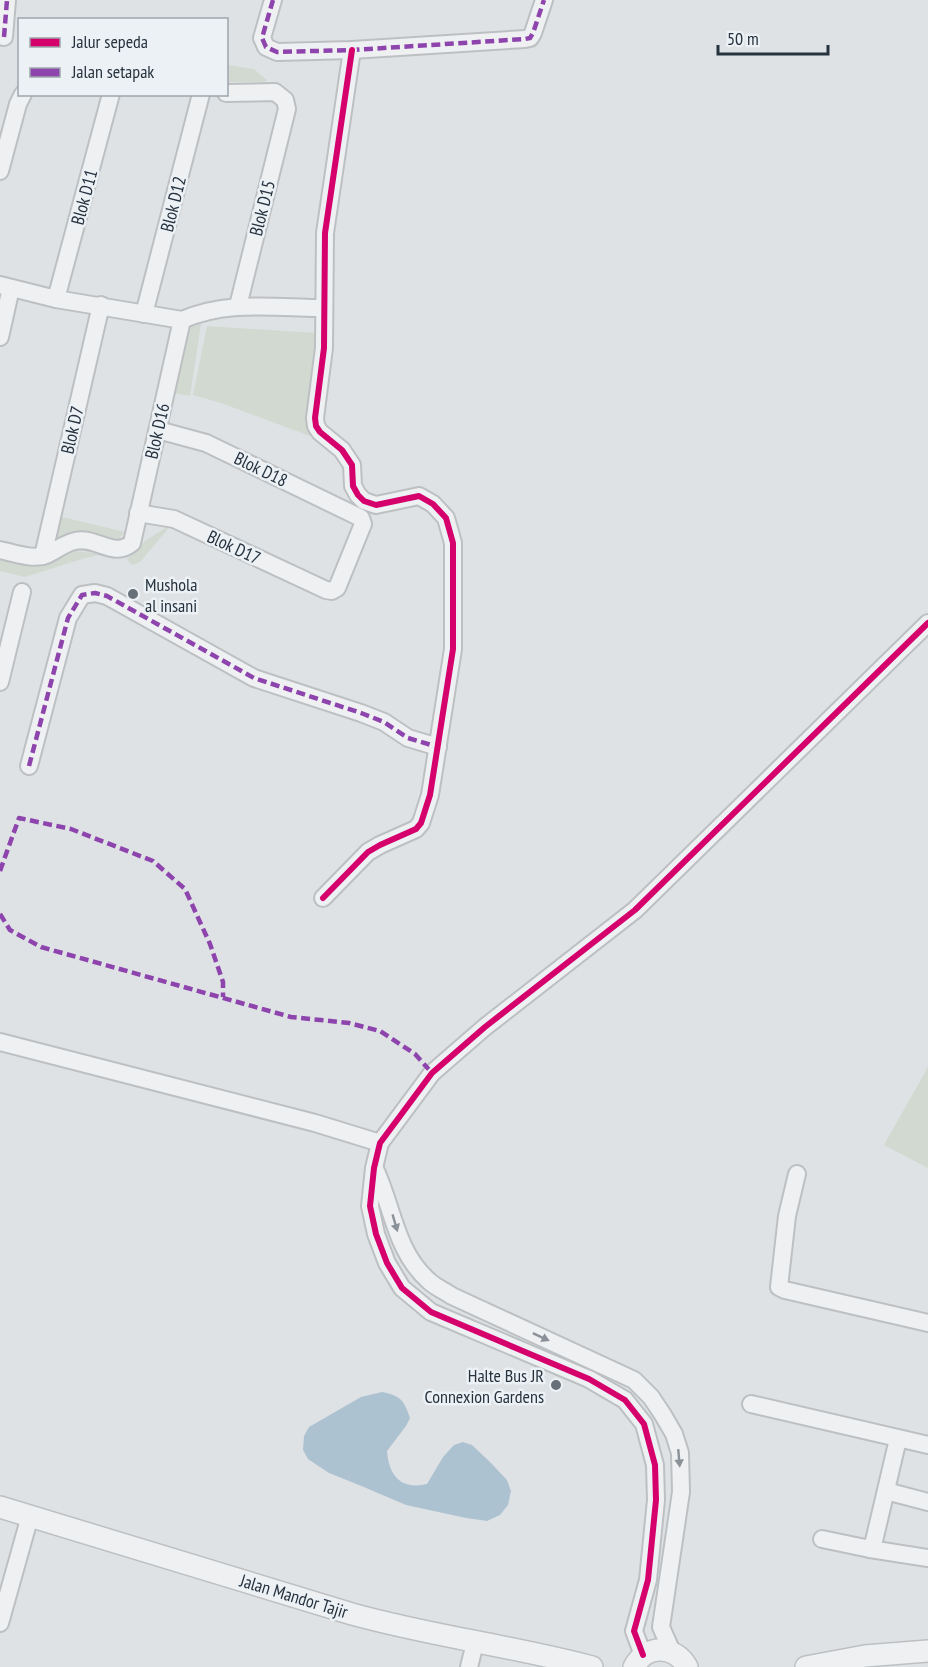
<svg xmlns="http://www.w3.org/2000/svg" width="928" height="1667" viewBox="0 0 928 1667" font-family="'PT Sans Narrow',sans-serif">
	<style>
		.green { fill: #d1d9d0 }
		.water { fill: #adc2d1 }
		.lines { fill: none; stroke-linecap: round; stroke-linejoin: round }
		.minor-casing { stroke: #bdc0c3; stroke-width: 20 }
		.tertiary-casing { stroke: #bdc0c3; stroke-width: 24 }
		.minor { stroke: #eff0f1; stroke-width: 16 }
		.tertiary { stroke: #eff0f1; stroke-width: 21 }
		.quiet { stroke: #8e44ad; stroke-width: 4.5; stroke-dasharray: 9 4.5; stroke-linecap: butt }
		.cycleway-casing { stroke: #ecf1f5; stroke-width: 10 }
		.cycleway { stroke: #d6006c; stroke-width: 6 }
		.oneway { fill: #8a9198 }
		.poi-dot { fill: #677078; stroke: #ecf1f5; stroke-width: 2 }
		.labels { text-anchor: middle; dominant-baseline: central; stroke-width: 5; stroke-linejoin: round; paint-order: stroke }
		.street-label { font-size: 18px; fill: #26323e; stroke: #ecf1f5 }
		.poi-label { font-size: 18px; fill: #26323e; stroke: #ecf1f5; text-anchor: start }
	</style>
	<rect width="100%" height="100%" fill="#dfe2e5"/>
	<g class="green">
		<path d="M227 65 254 69 267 80 265 82H227Z"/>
		<path d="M191 323 201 324 190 396 174 393Z"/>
		<path d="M207 326 332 334 324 396 310 436 221 403 193 395Z"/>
		<path d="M58 516 125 532 118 539 79 534 52 541Z"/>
		<path d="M172 524 140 562 132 565 127 559 146 540Z"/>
		<path d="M75 551 105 554 85 558 25 577 0 571V557L30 564Z"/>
		<path d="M928 1067V1168L884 1145Z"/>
	</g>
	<path class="water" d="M382 1392C401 1396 404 1400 410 1418L406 1426 387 1451C389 1476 401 1490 427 1484L443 1457 454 1445 463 1442 472 1445 490 1462 507 1480 511 1491 508 1505 500 1515 487 1521 466 1518 406 1505 359 1485 329 1473 308 1459 303 1450 304 1436 309 1427 361 1397Z"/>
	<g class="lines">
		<g class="minor-casing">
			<g id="minor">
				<path d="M273 0 262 38 266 47 277 52 352 50 525 39 530 38 533 33 544 0"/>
				<path d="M4 37 7 0"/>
				<path d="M226 93 275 92 285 100 287 109 238 306"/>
				<path d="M0 171 18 104 23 94"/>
				<path d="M0 285 56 299 182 320C225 301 270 307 316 308"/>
				<path d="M56 299 111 94"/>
				<path d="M144 314 201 94"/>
				<path d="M0 337 11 288"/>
				<path d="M138 513 174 519 326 590 332 591 337 588 363 524 361 518 206 443 158 430"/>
				<path d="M0 550C14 553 32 560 46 555 55 551 65 543 75 541 97 536 113 559 132 543L182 320"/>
				<path d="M43 556 101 305"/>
				<path d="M0 682 22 592"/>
				<path d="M29 766 68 618 82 595 95 593 107 596 254 678 361 713 384 722 408 738 438 747"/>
				<path d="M323 898 368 852 380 845 416 829 421 823 430 795 453 649V543L446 518 433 504 419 496 376 505 364 501 358 495 353 486 352 465 342 450 320 432 316 426 315 418 324 348 325 233 352 50"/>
				<path d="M0 1042 315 1123 380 1143"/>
				<path d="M375 1169C393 1207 395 1251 429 1281 435 1287 445 1291 452 1296L634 1380 651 1397 663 1415 674 1434 680 1453 681 1492 661 1627 672 1652"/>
				<path d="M797 1174 787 1216 779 1287 785 1290 928 1323"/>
				<path d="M751 1404 928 1445"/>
				<path d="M886 1491 928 1502"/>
				<path d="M822 1539 870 1549 874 1541 898 1439"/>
				<path d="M870 1549 928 1558"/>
				<path d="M0 1623 30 1516"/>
				<path d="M643 1655 634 1631 648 1580 656 1500 655 1465 644 1424 625 1400 589 1379 431 1312 402 1288 387 1263 376 1234 370 1206 374 1168 380 1143 432 1073 485 1027 635 910 928 623"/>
				<path d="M469 1667 475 1643"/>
			</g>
		</g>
		<g class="tertiary-casing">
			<g id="tertiary">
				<path d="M0 1507 352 1614C431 1636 513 1646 592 1667"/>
				<path d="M634 1667C646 1644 675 1645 687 1667"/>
				<path d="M806 1667 865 1656 928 1651"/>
			</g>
		</g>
		<use href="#minor" class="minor"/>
		<use href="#tertiary" class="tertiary"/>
		<g class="quiet">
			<path d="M273 0 262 38 266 47 277 52 352 50 525 39 530 38 533 33 544 0"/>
			<path d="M4 37 7 0"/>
			<path d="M29 766 68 618 82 595 95 593 107 596 254 678 361 713 384 722 408 738 438 747"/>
			<path d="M0 871 19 818 71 829 153 861 185 889 210 944 223 982V997"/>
			<path d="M0 914 10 930 41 947 291 1017 349 1023 380 1031 415 1054 432 1073"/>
		</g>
		<g class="cycleway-casing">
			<g id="cycleway">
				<path d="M323 898 368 852 380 845 416 829 421 823 430 795 453 649V543L446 518 433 504 419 496 376 505 364 501 358 495 353 486 352 465 342 450 320 432 316 426 315 418 324 348 325 233 352 50"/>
				<path d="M643 1655 634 1631 648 1580 656 1500 655 1465 644 1424 625 1400 589 1379 431 1312 402 1288 387 1263 376 1234 370 1206 374 1168 380 1143 432 1073 485 1027 635 910 928 623"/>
			</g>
		</g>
		<use href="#cycleway" class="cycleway"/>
	</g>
	<defs><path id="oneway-solid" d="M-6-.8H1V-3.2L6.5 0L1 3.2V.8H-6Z" transform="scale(1.5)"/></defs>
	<g class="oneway">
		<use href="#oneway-solid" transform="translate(395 1223) rotate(74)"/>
		<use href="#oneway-solid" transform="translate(541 1337) rotate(25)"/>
		<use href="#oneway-solid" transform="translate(679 1458) rotate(85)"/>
	</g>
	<g class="poi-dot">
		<circle cx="133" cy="594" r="6"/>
		<circle cx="556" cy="1385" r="6"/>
	</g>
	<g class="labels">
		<g class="street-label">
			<text transform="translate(84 197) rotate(-75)">Blok D11</text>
			<text transform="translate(173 204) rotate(-76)">Blok D12</text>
			<text transform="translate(262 208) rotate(-76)">Blok D15</text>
			<text transform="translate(72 430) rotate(-77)">Blok D7</text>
			<text transform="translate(157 431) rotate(-77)">Blok D16</text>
			<text transform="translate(261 469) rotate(26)">Blok D18</text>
			<text transform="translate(234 547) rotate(25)">Blok D17</text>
			<text transform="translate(294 1596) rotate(17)">Jalan Mandor Tajir</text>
		</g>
		<g class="poi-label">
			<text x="145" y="584">Mushola<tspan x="145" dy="21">al insani</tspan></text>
			<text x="544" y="1375" text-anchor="end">Halte Bus JR<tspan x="544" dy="21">Connexion Gardens</tspan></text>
		</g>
	</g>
	<rect x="18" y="18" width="210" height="78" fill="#ecf1f5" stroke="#9da5ac" stroke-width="1.5"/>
	<rect x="30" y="38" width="30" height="9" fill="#d6006c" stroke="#9da5ac" stroke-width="1.5"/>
	<text x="72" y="48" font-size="18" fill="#26323e">Jalur sepeda</text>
	<rect x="30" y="68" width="30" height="9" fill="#8e44ad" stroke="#9da5ac" stroke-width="1.5"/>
	<text x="72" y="78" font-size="18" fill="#26323e">Jalan setapak</text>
	<path d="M718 45v9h110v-9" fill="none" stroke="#26323e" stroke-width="3"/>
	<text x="727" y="45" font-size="18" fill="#26323e" stroke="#ecf1f5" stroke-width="4.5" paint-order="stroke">50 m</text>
</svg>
